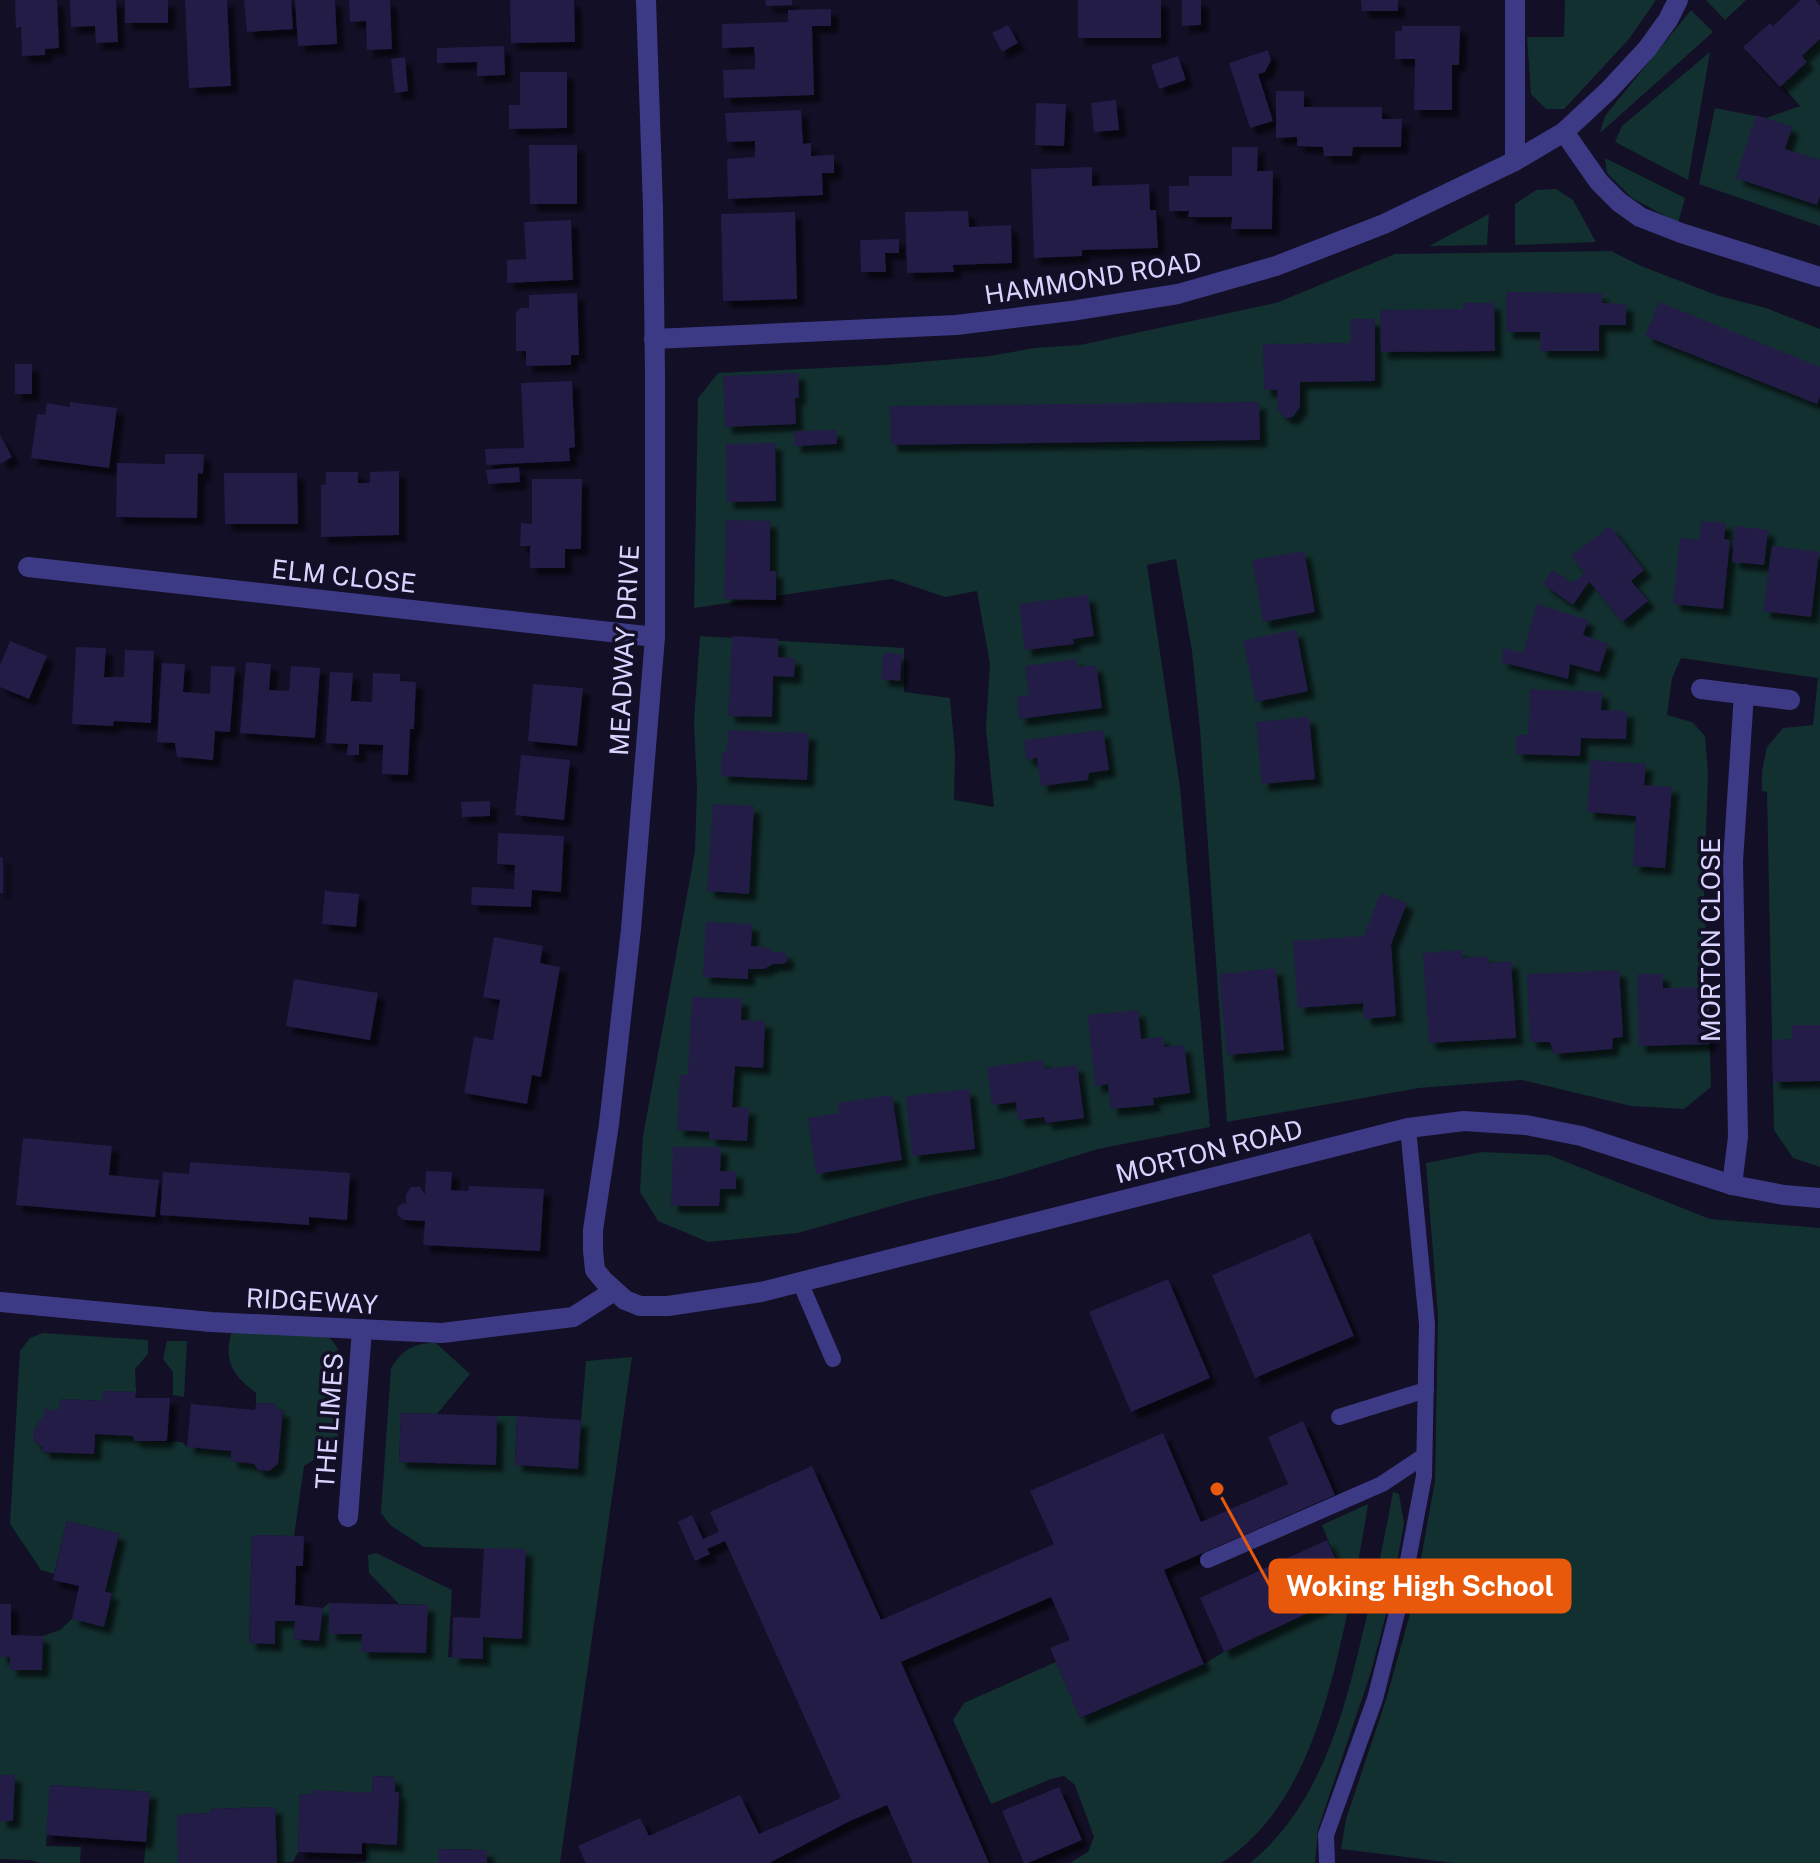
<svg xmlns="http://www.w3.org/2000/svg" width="1820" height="1863" viewBox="0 0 1820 1863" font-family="'Public Sans',sans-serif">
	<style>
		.green { fill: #12302f }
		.building { fill: #241b47; filter: url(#shadow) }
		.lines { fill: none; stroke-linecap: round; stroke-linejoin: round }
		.lane { stroke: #3d3a85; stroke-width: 16 }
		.street { stroke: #3d3a85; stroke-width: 20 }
		.labels { text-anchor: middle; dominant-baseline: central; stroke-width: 7; stroke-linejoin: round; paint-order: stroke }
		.street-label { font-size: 26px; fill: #d9d4ff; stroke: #130f26 }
		.leader { fill: none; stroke: #e8590c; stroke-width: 3 }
		.callout-dot { fill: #e8590c; stroke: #130f26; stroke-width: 3 }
		.callout { fill: #e8590c; stroke: #e8590c; stroke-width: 3 }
		.callout-label { font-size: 28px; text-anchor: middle; font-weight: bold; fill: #fff }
	</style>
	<defs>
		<filter id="shadow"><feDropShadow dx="7" dy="7" stdDeviation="2" flood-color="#0009"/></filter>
	</defs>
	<rect width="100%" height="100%" fill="#130f26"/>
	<g class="green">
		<path d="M1565 0H1656L1629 39 1564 109H1546L1531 94 1527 37H1564Z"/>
		<path d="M1706 0H1746L1725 20Z"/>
		<path d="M1691 10 1713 32 1600 133 1605 116Z"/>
		<path d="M1820 39V226L1699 184 1715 108 1766 118 1800 106 1782 85 1807 62 1802 56Z"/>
		<path d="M1710 52 1688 180 1615 142 1622 126Z"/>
		<path d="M1605 158 1685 198 1678 223 1632 198 1607 173Z"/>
		<path d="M1556 189 1573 200 1596 242 1515 245V204L1536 190Z"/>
		<path d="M1489 214 1487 245 1429 246Z"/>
		<path d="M1611 251 1641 266 1719 296 1766 308 1820 329V1167L1793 1158 1774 1130 1767 792 1762 791V771L1767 747 1783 728 1813 725 1818 678 1681 658 1672 678 1667 715 1692 722 1705 736 1708 774 1704 888 1711 1087 1684 1109 1631 1106 1522 1080 1419 1088 1227 1122 1200 729 1192 651 1176 559 1147 565 1180 787 1210 1127 1098 1149 1007 1177 909 1201 798 1233 708 1242 658 1221 640 1192 643 1136 695 851 697 788 694 722 700 636 904 648V692L950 698 955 753 954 800 994 807 986 728 990 664 977 591 945 597 892 579 694 608 698 398 718 373 884 365 990 356 1034 348 1080 345 1276 303 1395 254Z"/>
		<path d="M1482 1152 1549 1155 1710 1219 1820 1228V1863H1454L1341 1849 1346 1819 1386 1700 1413 1603 1435 1481 1438 1316 1426 1163Z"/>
		<path d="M232 1330 328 1337C353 1354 339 1418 337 1446L304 1466 294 1536 252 1535 249 1643 275 1644V1621H295L293 1639 319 1641 323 1608 329 1603V1634H362V1652L426 1653 428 1605 399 1604 369 1573 368 1555 376 1553 452 1590 448 1657 482 1659 483 1637 522 1638 526 1550 424 1547 390 1525 381 1513 391 1368C403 1349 414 1343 436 1343L470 1374 437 1414 401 1413 399 1462 495 1465 497 1416H517L515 1465 577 1469 586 1361 632 1357 560 1863H487V1850L440 1849 439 1863H351L366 1862V1844H397L399 1793 395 1792V1777L373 1776 372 1793 312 1791 311 1795 300 1794 298 1852 293 1862 277 1863 275 1807 210 1809V1813L178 1815V1863H144L150 1792 50 1785 46 1846 81 1847 80 1863H41L30 1860 0 1859V1821H13L14 1775H0V1657H10V1669L42 1670 43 1636 60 1630 72 1619 104 1627 111 1593 105 1592 119 1534 67 1521 54 1574 41 1570 10 1524 20 1351 30 1338 43 1333 148 1340V1354L135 1369 136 1392 103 1391V1401L61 1399 59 1410H44V1416L35 1428 33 1440 43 1447 42 1452 94 1454 95 1434 133 1436 134 1441 182 1442 187 1447 231 1451V1461L254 1464 258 1470 268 1471 278 1464 283 1411 275 1409V1404L256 1403V1393C232 1375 223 1360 232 1330Z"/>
		<path d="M167 1341H187L184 1397 173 1395V1372L163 1359Z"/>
		<path d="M1393 1492 1399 1494 1404 1523 1392 1591 1371 1672 1318 1829 1315 1863H1250C1318 1808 1343 1718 1362 1636 1374 1589 1384 1541 1393 1492Z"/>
		<path d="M1368 1504C1362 1544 1354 1584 1345 1624 1326 1710 1300 1813 1221 1863H1070L1088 1852 1094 1837 1075 1785 1064 1776 1051 1779 991 1804 953 1720 964 1703 1056 1662 1081 1718 1204 1664 1224 1652 1350 1594 1322 1525Z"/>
	</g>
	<g class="building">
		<path d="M15 0H57L59 48 45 49V55L22 56 21 27 16 28Z"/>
		<path d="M70 0H116L118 42 96 43 95 26 71 27Z"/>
		<rect x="125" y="0" width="43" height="23"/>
		<path d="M185 0H227L231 86 189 88Z"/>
		<path d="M244 0H291L293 29 247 32Z"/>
		<path d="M295 0H335L337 44 298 46Z"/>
		<path d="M349 0H390L392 49 367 50 366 21 350 22Z"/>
		<path d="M510 0H574L575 42 511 43Z"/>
		<path d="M765 0H792V5L766 6Z"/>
		<rect x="1078" y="0" width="83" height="38"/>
		<path d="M1182 0H1201V25L1182 26Z"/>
		<path d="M1361 0H1398V11H1362Z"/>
		<path d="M1801 0H1815L1820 6V39L1802 56 1807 62 1780 87 1743 47 1770 23 1773 26Z"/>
		<path d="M831 9V26H812L814 95 724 98 723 70 755 69V57L754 47 722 48V24L788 22V10Z"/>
		<path d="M1008 25 1018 43 1002 52 992 33Z"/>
		<path d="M1402 26H1460L1459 65H1452V110H1414L1415 59H1395V31H1402Z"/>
		<path d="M504 46 505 75 477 76V62L437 63V48Z"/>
		<path d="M1268 50 1271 60 1265 72 1258 74 1273 121 1250 128 1229 63Z"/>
		<path d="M1178 56 1186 80 1159 89 1151 65Z"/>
		<path d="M405 57 408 91 395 93 391 59Z"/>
		<path d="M520 72H567V128L509 129V105H520Z"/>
		<path d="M1276 91H1304V107H1382V119H1402L1401 147H1353L1352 156H1324L1323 147 1297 146V137L1276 138Z"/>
		<path d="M1116 100 1119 130 1094 132 1091 103Z"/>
		<path d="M1036 103 1066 104 1064 146 1035 145Z"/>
		<path d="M801 110 803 144 811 143V156L834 155V173H822L823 195 728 199 727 159 755 157V141L727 142 725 113Z"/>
		<path d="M1756 115 1792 127 1785 149 1820 160V196L1817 205 1736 178Z"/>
		<path d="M529 145H577V204H530Z"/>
		<path d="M1232 147H1258L1257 171H1273L1272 229H1231L1232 217H1188L1189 211H1169V186H1189V176H1232Z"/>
		<path d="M1092 167V186L1149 184 1150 210H1156L1158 248 1082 250V256L1034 258 1031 169Z"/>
		<path d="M968 211 969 227 1011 225 1012 263 953 265 954 272 907 273 905 212Z"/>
		<path d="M795 212 797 299 723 301 721 214Z"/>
		<path d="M571 220 573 280 507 283V260L526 259 524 222Z"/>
		<path d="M899 239V253H885L886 272H861L860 240Z"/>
		<path d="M1506 292 1602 293V303L1626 304V325H1599V351H1540V332H1506Z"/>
		<path d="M577 293 579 355H571V365L526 366V351H516V313L520 308H529V295Z"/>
		<path d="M1659 302 1820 367V397L1817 404 1645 336Z"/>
		<path d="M1463 303H1494L1495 351 1381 352 1380 310 1463 309Z"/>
		<path d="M1351 319H1375V381L1300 382V407L1293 417 1286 418 1278 411 1277 390H1264L1263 344 1351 343Z"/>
		<rect x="15" y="364" width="17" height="30"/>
		<path d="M798 373 799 398H795L796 424 725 427 723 376Z"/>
		<path d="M572 381 575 447 569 448 570 461 486 465 485 449 524 448 521 383Z"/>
		<path d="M70 402 117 408 109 468 31 458 37 414 45 415 47 403 70 407Z"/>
		<path d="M1259 402 1260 440 891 445 890 406Z"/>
		<path d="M836 430 837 444 794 446V431Z"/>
		<path d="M0 435 12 457 0 464Z"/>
		<path d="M775 443 776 501 727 502 726 444Z"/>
		<path d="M165 454H204L203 474 198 473 197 518 116 517 117 463 165 464Z"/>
		<path d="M519 467 520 482 488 484 486 470Z"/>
		<path d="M399 471V535L321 537V485L326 484V472H358V483H370V472Z"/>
		<path d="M224 473H297L298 524H225Z"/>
		<path d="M532 479H582L581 549H565V568H530V546H520L521 523 532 524Z"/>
		<path d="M726 520 770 521V571H776V600L724 599Z"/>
		<path d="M1701 521 1726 523 1724 539 1730 540 1723 609 1673 604 1680 538 1699 540Z"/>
		<path d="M1610 526 1644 570 1631 581 1648 601 1622 622 1589 581 1573 605 1543 584 1552 570 1572 583 1585 573 1571 556Z"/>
		<path d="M1735 526 1768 530 1764 565 1732 562Z"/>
		<path d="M1772 546 1819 552 1811 617 1763 611Z"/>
		<path d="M1304 551 1315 612 1263 622 1252 560Z"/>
		<path d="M1088 595 1094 636 1073 639 1074 644 1025 650 1019 604Z"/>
		<path d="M1537 604 1588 620 1583 635 1608 644 1599 672 1570 664 1568 679 1501 662 1504 648 1523 653Z"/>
		<path d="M1296 630 1308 691 1256 702 1243 640Z"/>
		<path d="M732 636 778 639V657L795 658 794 677 773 676 772 717 728 716Z"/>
		<path d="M10 641 47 656 29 699 0 687V665Z"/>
		<path d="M76 647 106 648 104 677H124L125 650 154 651 151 723 114 721 113 726 72 724Z"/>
		<path d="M883 653 902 654 900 681 881 679Z"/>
		<path d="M1077 659V667L1096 665 1102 708 1019 719 1017 696 1029 695 1025 666Z"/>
		<path d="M246 662 271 664 269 690 289 691 291 666 320 668 315 738 240 733Z"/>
		<path d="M162 663 185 664 183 692 210 694 211 666 235 667 230 732 215 731 213 760 177 757 175 743 157 742Z"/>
		<path d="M330 672 353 673 351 701 372 702 373 673 400 674V681L416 682 414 729H410L408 775 382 774 383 745 359 744V755H347L348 744 326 743Z"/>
		<path d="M533 684 583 688 577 746 528 741Z"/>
		<path d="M1530 689 1602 692 1601 710 1627 711 1626 739 1581 738 1580 756 1516 754V735H1528Z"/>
		<path d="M1309 717 1315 779 1262 784 1256 722Z"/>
		<path d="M728 730 809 733 807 780 721 776 722 752H727Z"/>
		<path d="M1103 730 1109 770 1089 773 1088 780 1041 786 1037 758 1026 759 1024 740Z"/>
		<path d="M521 755 570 760 564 820 515 815Z"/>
		<path d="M1591 760 1646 764 1644 785 1672 787 1665 868 1633 866 1636 816 1587 812Z"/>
		<path d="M490 801V816L462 817 461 802Z"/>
		<path d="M713 804 754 806 749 894 707 891Z"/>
		<path d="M498 833 564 836 561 892 532 890 531 907 471 905 472 887 514 889 515 865 497 864Z"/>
		<path d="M0 857 3 858V893H0Z"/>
		<path d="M325 891 359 894 356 927 322 924Z"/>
		<path d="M1380 893 1407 903 1391 944 1396 1016 1364 1019 1363 1003 1298 1008 1293 941 1364 936Z"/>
		<path d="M706 922 752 924 751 946 770 948 773 952H783L787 955V962L782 964H773L764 969H748V979L703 977Z"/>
		<path d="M494 937 543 946 540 963 560 967 541 1077 532 1075 527 1104 464 1093 474 1037 493 1040 500 1000 483 997Z"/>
		<path d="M1462 950V958L1487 956 1488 963 1511 961 1516 1038 1429 1043 1423 953Z"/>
		<path d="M1276 968 1284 1050 1227 1055 1219 974Z"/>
		<path d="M1619 970 1623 1037 1613 1038 1612 1049 1554 1054 1550 1042H1530L1527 974Z"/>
		<path d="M1637 974H1662L1663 988 1709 987 1710 1044 1639 1046Z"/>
		<path d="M294 979 378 993 370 1040 286 1026Z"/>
		<path d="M692 997 742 999 741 1020 765 1021 763 1068 735 1066 732 1107 749 1108 747 1141 709 1139V1132L677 1130 680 1075H688Z"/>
		<path d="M1138 1010 1141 1039 1163 1037 1164 1047 1184 1045 1190 1093 1153 1098 1154 1105 1111 1109 1108 1084 1095 1086 1088 1015Z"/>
		<path d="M1792 1025H1820V1081L1773 1082 1772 1040 1792 1039Z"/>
		<path d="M1043 1060 1044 1069 1077 1065 1084 1118 1046 1123 1044 1117 1018 1120 1016 1102 992 1105 987 1067Z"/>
		<path d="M969 1089 975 1149 912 1156 906 1096Z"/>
		<path d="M892 1095 902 1160 816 1174 808 1118 839 1113 838 1103Z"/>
		<path d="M23 1138 112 1146 109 1175 159 1180 155 1217 16 1205Z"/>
		<path d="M673 1147H721L720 1171H736V1189H720L719 1206H671Z"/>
		<path d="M190 1162 350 1173 347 1220 309 1217V1225L160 1215 163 1172 189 1174Z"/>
		<path d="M426 1171 452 1172 451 1190 468 1191 469 1186 544 1189 540 1251 423 1245 425 1221 404 1220 398 1216 397 1208 402 1203 406 1204V1194L411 1187H420L425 1194Z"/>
		<path d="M1310 1233 1354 1336 1255 1378 1212 1275Z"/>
		<path d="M1168 1279 1210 1378 1131 1412 1089 1312Z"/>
		<path d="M103 1391 136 1392 135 1398H170L167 1441H134L133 1436 95 1434 94 1454 42 1452 43 1447 33 1440 35 1427 44 1416V1409L59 1410 60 1399 103 1401Z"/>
		<path d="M256 1403 276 1404 275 1409 283 1411 278 1464 269 1471 258 1470 254 1464 231 1461V1451L187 1447 191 1404 255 1410Z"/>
		<path d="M401 1413 497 1416 496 1465 399 1462Z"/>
		<path d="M517 1416 581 1420 578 1469 515 1465Z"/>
		<path d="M1303 1421 1335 1495 1164 1570 1204 1664 1080 1718 1050 1648 1070 1640 1051 1597 901 1662 989 1863H913L887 1805 850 1821 771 1862V1863H586L578 1846 640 1818 649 1836 740 1795 759 1834 841 1798 725 1541 707 1549 710 1554 695 1561 678 1522 692 1515 703 1539 719 1532 710 1512 812 1466 881 1620 1054 1544 1030 1491 1163 1433 1201 1522 1288 1484 1268 1437Z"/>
		<path d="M67 1521 119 1534 105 1592 112 1593 104 1627 72 1619 79 1586 53 1580Z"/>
		<path d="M252 1535 304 1536 303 1566H296L295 1605 323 1608 319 1641 293 1639 295 1621H275V1644L249 1643Z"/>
		<path d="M1327 1540 1351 1593 1224 1652 1200 1598Z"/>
		<path d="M484 1548 526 1549 522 1639 483 1637V1659L452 1658 453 1617 480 1618Z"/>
		<path d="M329 1603 428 1605 426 1653 361 1652 362 1634H329Z"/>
		<path d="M0 1604H11V1635L43 1636 42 1670H10V1657H0Z"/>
		<path d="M0 1775H15L13 1821H0Z"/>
		<path d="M373 1776 395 1777V1792H399L397 1845 362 1843V1854L298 1852 300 1794 311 1795 312 1790 372 1793Z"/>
		<path d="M50 1785 150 1792 146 1842 46 1835Z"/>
		<path d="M1059 1787 1082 1840 1028 1863H1024L1002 1811Z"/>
		<path d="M275 1807 277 1863H178L177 1815 210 1813V1809Z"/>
		<path d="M439 1849 487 1850V1863H439Z"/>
	</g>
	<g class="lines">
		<g class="lane">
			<path d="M800 1282 833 1359"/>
			<path d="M1339 1417 1426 1390"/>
			<path d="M1208 1560 1382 1484 1424 1456"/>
			<path d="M1327 1863 1326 1835 1375 1699 1401 1597 1424 1476 1427 1324 1408 1128"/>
		</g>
		<g class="street">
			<path d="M646 0 653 208 655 374V637L631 929 609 1124 593 1230V1251L595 1270 604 1281 625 1300 640 1306H668L761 1292 1408 1128 1464 1121 1526 1125 1581 1136 1732 1185 1784 1195 1820 1198"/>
			<path d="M1515 0V161"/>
			<path d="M1564 132 1599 182 1619 202 1640 217 1681 233 1820 277"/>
			<path d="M654 339 956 325 1071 311 1178 294 1276 266 1384 224 1515 161 1564 132 1609 90 1647 49 1668 20 1678 0"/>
			<path d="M28 567 655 637"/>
			<path d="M1701 689 1790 700"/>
			<path d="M1732 1185 1738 1137 1733 861 1744 694"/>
			<path d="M0 1302 211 1322 442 1333 573 1317 614 1291"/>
			<path d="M348 1517 362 1329"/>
		</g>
	</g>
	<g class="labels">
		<g class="street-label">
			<text transform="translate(1093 278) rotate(-9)">HAMMOND ROAD</text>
			<text transform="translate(344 576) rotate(6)">ELM CLOSE</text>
			<text transform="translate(624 650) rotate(-87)">MEADWAY DRIVE</text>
			<text transform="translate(1710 940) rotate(-90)">MORTON CLOSE</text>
			<text transform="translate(1209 1151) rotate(-14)">MORTON ROAD</text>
			<text transform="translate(312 1301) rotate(3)">RIDGEWAY</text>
			<text transform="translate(329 1421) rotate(-86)">THE LIMES</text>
		</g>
	</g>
	<path class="leader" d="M1217 1489L1270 1586"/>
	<circle class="callout-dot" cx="1217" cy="1489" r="8"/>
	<rect class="callout" x="1270" y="1560" width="300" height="52" rx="8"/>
	<g class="callout-label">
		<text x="1420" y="1596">Woking High School</text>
	</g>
</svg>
